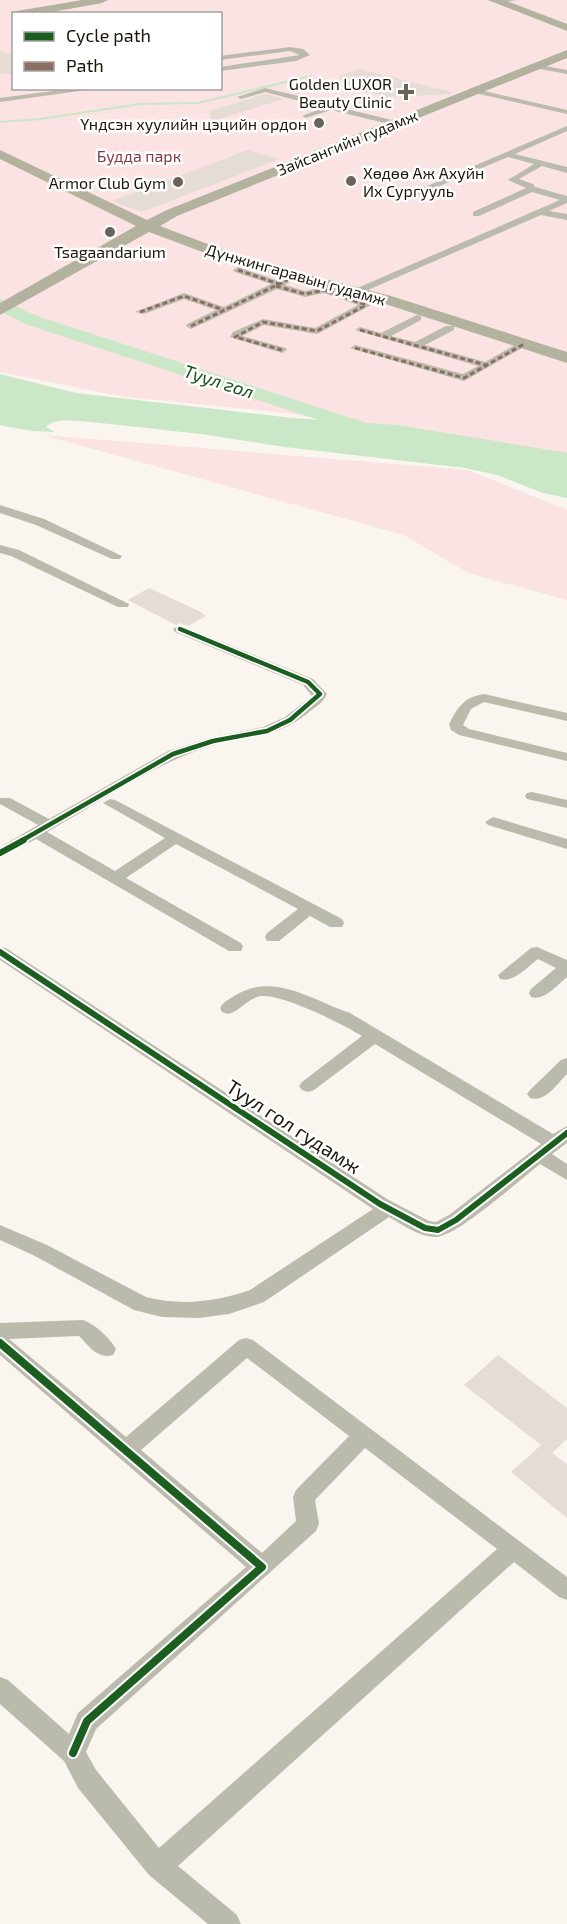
<svg xmlns="http://www.w3.org/2000/svg" width="567" height="1924" viewBox="0 0 567 1924" font-family="'Exo 2',sans-serif">
	<style>
		.green { fill: #fae3e2; fill-rule: evenodd }
		.water { fill: #cae7c7 }
		.lines { fill: none; stroke-linecap: round; stroke-linejoin: round }
		.stream { stroke: #cae7c7; stroke-width: 2 }
		.river { fill: #cae7c7; fill-rule: evenodd }
		.building { fill: #e5dcd6 }
		.street { fill: #bbbbad; fill-rule: evenodd }
		.primary { fill: #b2b29f; fill-rule: evenodd }
		.quiet { stroke: #8d6e63; stroke-width: 3; stroke-dasharray: 5 3; stroke-linecap: butt }
		.cycleway-far2-casing { stroke: #fff; stroke-width: 8 }
		.cycleway-far1-casing { stroke: #fff; stroke-width: 10 }
		.cycleway-casing { stroke: #fff; stroke-width: 12 }
		.cycleway-far2 { stroke: #1b5e20; stroke-width: 4.5 }
		.cycleway-far1 { stroke: #1b5e20; stroke-width: 6 }
		.cycleway { stroke: #1b5e20; stroke-width: 8 }
		.poi-dot { fill: #6a6359; stroke: #fff; stroke-width: 2 }
		.labels { text-anchor: middle; dominant-baseline: central; stroke-width: 5; stroke-linejoin: round; paint-order: stroke }
		.far-poi-label { font-size: 16px; fill: #1c1509; stroke: #fff; text-anchor: end }
		.far-street-label { font-size: 16px; fill: #1c1509; stroke: #fff }
		.far-park-label { font-size: 16px; fill: #853a48; stroke: #fff }
		.far-water-label { font-size: 18px; font-style: italic; fill: #14511b; stroke: #fff }
		.street-label { font-size: 20px; fill: #1c1509; stroke: #fff }
	</style>
	<rect width="100%" height="100%" fill="#faf5ee"/>
	<g class="green">
		<path d="M0 0H567V455L270 411 125 397 0 372ZM14 14H220V88H14Z"/>
		<path d="M43 435 468 470 567 510V600L468 573 404 535Z"/>
	</g>
	<path class="water" d="M0 374 76 393 292 418 397 425 567 453V498L543 493 497 475 465 468 285 447 201 434 82 421C70 421 54 418 46 427L55 432 33 431 4 426 0 425Z"/>
	<g class="lines">
		<path class="stream" d="M0 122 40 119 140 104 198 103 311 76"/>
		<path class="river" d="M0 299 37 316 382 428 385 432 382 436H368L25 324 0 311Z"/>
	</g>
	<g class="building">
		<path d="M0 51 14 55V75L0 73Z"/>
		<path d="M360 69 452 92 451 94 386 97 345 87 339 76Z"/>
		<path d="M265 94 284 99 212 121 209 111Z"/>
		<path d="M248 150 279 159 142 212 112 201Z"/>
		<path d="M149 588 199 611 206 616 188 626 181 623 176 625 128 600Z"/>
		<path d="M498 1355 567 1408V1439L552 1453 567 1464V1518L511 1472 541 1445 464 1385Z"/>
	</g>
	<g class="lines">
		<g class="street">
			<path d="M501 0H517L499 3Z"/>
			<path d="M290 47 303 49 310 55 296 61 220 71V67L300 55 290 51 220 60V56Z"/>
			<path d="M534 64 567 70V74L534 68Z"/>
			<path d="M75 88H101L0 102V98Z"/>
			<path d="M265 88 303 97 304 99 300 101 265 92 241 99 237 97Z"/>
			<path d="M471 88 567 110V114L471 92Z"/>
			<path d="M330 105 396 121 397 123 393 125 331 110 306 118 302 116Z"/>
			<path d="M567 126V131L515 154 567 167V173L542 166 519 179 533 184 535 187 567 196V203L549 211 567 214V220L541 215 361 293H355V289L560 200 532 192 479 216H473V212L526 188 508 180 534 164 508 157 411 198 404 196Z"/>
			<path d="M238 267 279 281 287 280 289 282 285 285 305 291 325 287 371 305 317 334 264 325 242 336 286 348 287 350 282 353 230 337 233 332 263 319 315 328 358 305 324 293 305 297 277 289 191 329 186 326 187 324 216 310 184 299 144 314 135 312 184 293 224 307 271 284 235 272 233 270Z"/>
			<path d="M417 315 421 316V320L391 336 415 342 446 326H454V330L425 345 485 362 520 342 529 344 464 381 350 348 355 345 463 374 478 366 355 330 360 327 381 333Z"/>
			<path d="M0 505 44 519 122 556 120 559H112L36 525 0 513Z"/>
			<path d="M0 545 19 550 129 604 128 607H118L11 556 0 553Z"/>
			<path d="M180 625 313 679 327 694C323 703 315 707 308 713 275 739 251 735 214 745 154 763 101 802 47 832L115 871 165 838 103 803 110 799 115 800 342 919 344 923 342 927H330L310 916 279 941H267L265 937 267 933 298 909 176 844 126 878 241 943 243 947 241 951H229L36 839 0 858V847L38 825 0 804V798H10L49 819 168 751 213 737 263 727 285 717 312 696 303 685 175 632 173 629Z"/>
			<path d="M484 694 567 713V721L484 702 471 709 463 725 469 729 567 753V761L459 735 451 730 449 724C458 707 464 697 484 694Z"/>
			<path d="M532 792 567 800V808L527 799 525 796 527 793Z"/>
			<path d="M493 817 567 839V849L488 825 485 822Z"/>
			<path d="M0 947 6 948 387 1199 429 1221 436 1222 449 1215 541 1144 375 1044 314 1090 308 1092 302 1090 299 1086 302 1082 362 1036C344 1025 276 990 257 997 246 1001 239 1011 228 1014L222 1012 220 1008C223 1002 228 1000 234 996 273 971 312 1000 350 1013L553 1134 567 1126V1143L552 1154 567 1164V1180L540 1164C521 1179 456 1237 436 1237 419 1237 403 1225 389 1217L264 1302 229 1314 199 1318 162 1317 134 1310 33 1255 0 1240V1225L47 1245 146 1297C181 1306 216 1302 250 1290L373 1209 0 960Z"/>
			<path d="M537 947 567 960V977C557 985 545 1001 531 997L529 993 531 989 556 968 538 959C527 967 514 983 500 979L498 975 531 948Z"/>
			<path d="M567 1058V1074C557 1084 545 1103 530 1098L527 1094 530 1090 561 1060Z"/>
			<path d="M83 1320C95 1324 110 1338 116 1349L113 1355C98 1360 89 1346 79 1336L9 1339 126 1437 239 1340 246 1338 253 1340 567 1577V1600L559 1597 514 1562 178 1866 237 1915 241 1924H208L149 1875 78 1788 64 1761 0 1704V1677L8 1680 69 1734 78 1713 246 1567 0 1355V1323ZM247 1358 349 1436 296 1490 293 1497 296 1521 262 1553 141 1450ZM365 1448 497 1549 159 1848 96 1770 86 1752 96 1729 316 1531 319 1524 315 1500Z"/>
		</g>
		<g class="primary">
			<path d="M82 0H108L102 3 41 14H14V17L11 14 17 11Z"/>
			<path d="M488 0H504L567 24V31Z"/>
			<path d="M567 50V58L177 216 160 226 242 257 391 296 567 352V363L379 302 232 263 149 232 0 315V303L136 226 0 159V150L147 220 167 210Z"/>
		</g>
		<g class="quiet">
			<path d="M238 270 279 284"/>
			<path d="M276 286 305 294 325 290 366 305 317 331 263 322 235 337 282 350"/>
			<path d="M140 312 184 296 224 310"/>
			<path d="M191 326 298 275"/>
			<path d="M360 330 486 365"/>
			<path d="M355 348 464 378 524 344"/>
		</g>
		<g class="cycleway-far2-casing">
			<path id="cycleway-far2" d="M21 841 173 754 213 741 267 731 290 720 320 694 308 682 180 629"/>
		</g>
		<g class="cycleway-far1-casing">
			<g id="cycleway-far1">
				<path d="M0 853 24 840"/>
				<path d="M0 952 380 1204 425 1228 438 1230 456 1220 567 1133"/>
			</g>
		</g>
		<g class="cycleway-casing">
			<path id="cycleway" d="M0 1343 262 1567 87 1721 73 1753"/>
		</g>
		<use href="#cycleway-far2" class="cycleway-far2"/>
		<use href="#cycleway-far1" class="cycleway-far1"/>
		<use href="#cycleway" class="cycleway"/>
	</g>
	<g class="poi-dot">
		<path d="M403 83h6v6h6v6h-6v6h-6v-6h-6v-6h6z"/>
		<circle cx="319" cy="123" r="6"/>
		<circle cx="351" cy="181" r="6"/>
		<circle cx="178" cy="182" r="6"/>
		<circle cx="110" cy="232" r="6"/>
	</g>
	<g class="labels">
		<g class="far-poi-label">
			<text x="392" y="83">Golden LUXOR<tspan x="392" dy="18">Beauty Clinic</tspan></text>
			<text x="307" y="123">Үндсэн хуулийн цэцийн ордон</text>
			<text x="363" y="172" text-anchor="start">Хөдөө Аж Ахуйн<tspan x="363" dy="18">Их Сургууль</tspan></text>
			<text x="166" y="182">Armor Club Gym</text>
			<text x="110" y="251" text-anchor="middle">Tsagaandarium</text>
		</g>
		<g class="far-street-label">
			<text transform="translate(347 142) rotate(-22)">Зайсангийн гудамж</text>
			<text transform="translate(296 274) rotate(16)">Дүнжингаравын гудамж</text>
		</g>
		<g class="far-park-label">
			<text x="139" y="155">Будда парк</text>
		</g>
		<g class="far-water-label">
			<text transform="translate(219 381) rotate(18)">Туул гол</text>
		</g>
		<g class="street-label">
			<text transform="translate(294 1126) rotate(33)">Туул гол гудамж</text>
		</g>
	</g>
	<rect x="12" y="12" width="210" height="78" fill="#ffffff" stroke="#a4a19d" stroke-width="1.5"/>
	<rect x="24" y="32" width="30" height="9" fill="#1b5e20" stroke="#a4a19d" stroke-width="1.5"/>
	<text x="66" y="42" font-size="18" fill="#1c1509">Cycle path</text>
	<rect x="24" y="62" width="30" height="9" fill="#8d6e63" stroke="#a4a19d" stroke-width="1.5"/>
	<text x="66" y="72" font-size="18" fill="#1c1509">Path</text>
</svg>
